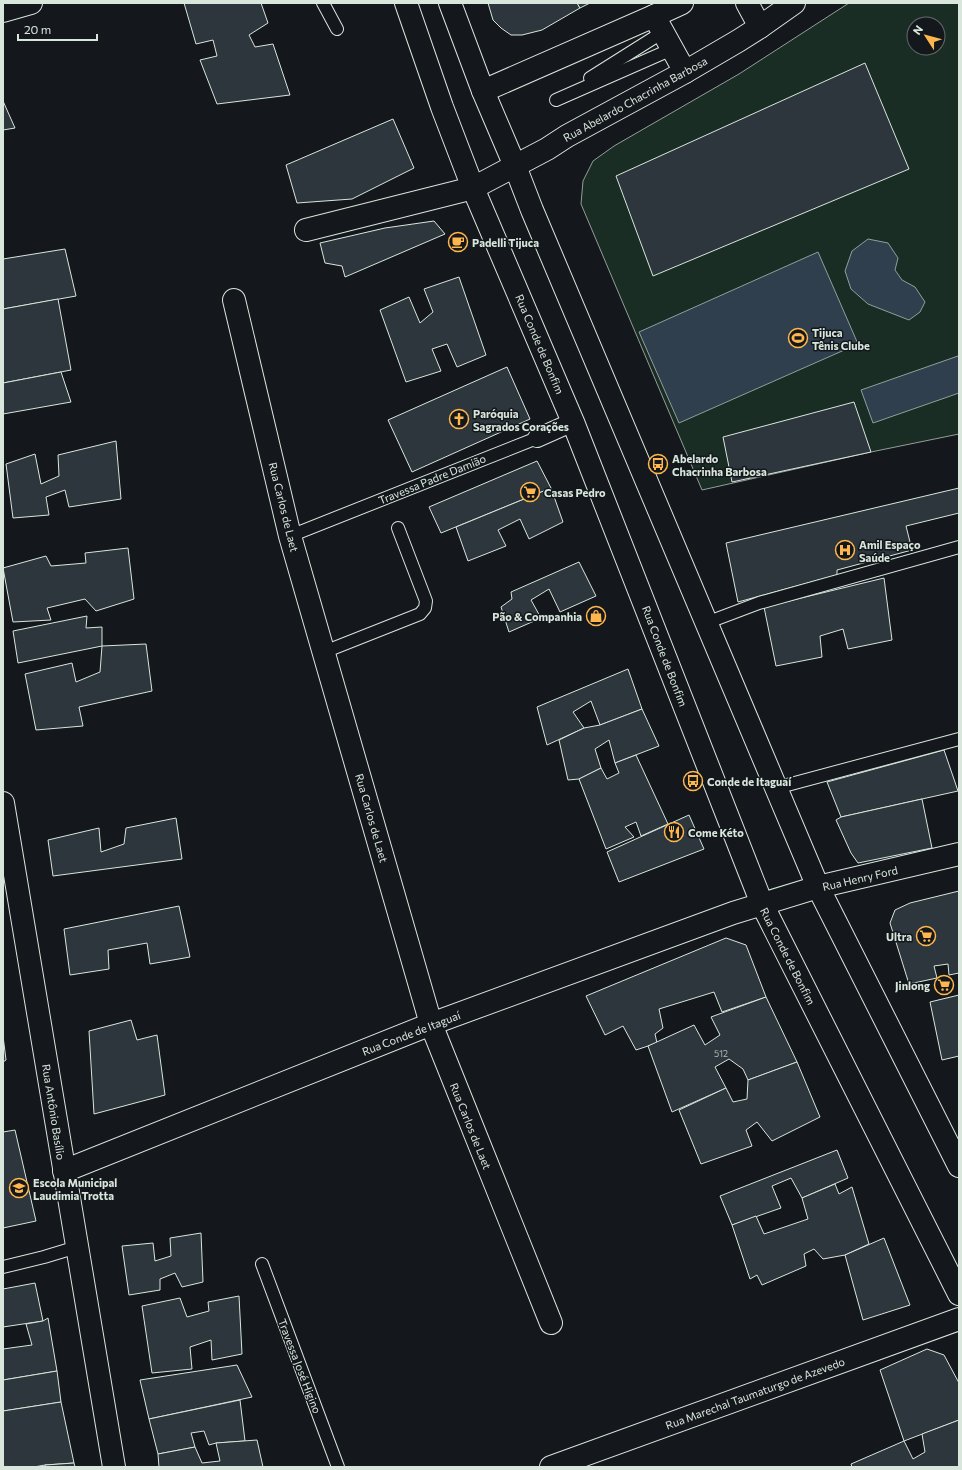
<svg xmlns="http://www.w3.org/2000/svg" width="962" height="1470" viewBox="0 0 962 1470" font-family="Commissioner,sans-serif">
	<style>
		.green { fill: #1a2d24; stroke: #939e99; fill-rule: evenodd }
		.water { fill: #2f3f4d; stroke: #939e99 }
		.building { fill: #2c363c; stroke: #d8e6dc }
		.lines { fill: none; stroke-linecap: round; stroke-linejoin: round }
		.service-casing { stroke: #d8e6dc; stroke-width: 14 }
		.pedestrian-casing { stroke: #d8e6dc; stroke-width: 20 }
		.minor-casing { stroke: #d8e6dc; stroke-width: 24 }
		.tertiary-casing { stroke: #d8e6dc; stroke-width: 24 }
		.secondary-casing { stroke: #d8e6dc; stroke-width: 24 }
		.service { stroke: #14181c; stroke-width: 12 }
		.pedestrian { stroke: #14181c; stroke-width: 18 }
		.minor { stroke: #14181c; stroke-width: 22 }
		.tertiary { stroke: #14181c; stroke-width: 22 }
		.secondary { stroke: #14181c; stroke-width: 22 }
		.labels { text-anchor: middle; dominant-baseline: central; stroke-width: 3; stroke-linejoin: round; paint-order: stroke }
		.number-label { font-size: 9px; fill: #adbab4 }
		.street-label { font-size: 11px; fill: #d8e6dc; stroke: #14181c }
		.poi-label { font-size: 11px; font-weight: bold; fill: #d8e6dc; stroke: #14181c; text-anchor: start }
	</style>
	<rect width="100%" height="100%" fill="#14181c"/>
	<path class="green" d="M849 3H959V434L871 452 702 490 581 204 583 181 593 161 614 146 739 74ZM914 24H938V48H914Z"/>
	<g class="water">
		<path d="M868 239 888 243 898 258 895 270 902 280 915 287 925 302 920 312 909 320 868 304 851 289 845 271 852 251Z"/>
		<path d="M818 252 858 344 679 423 639 332Z"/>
		<path d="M958 356 959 359V393L873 423 861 390Z"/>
	</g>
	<g class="building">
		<path d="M184 3H261L268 23 249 35 255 47 273 44 290 95 217 104 200 60 217 56 213 40 196 44Z"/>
		<path d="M488 3H577L580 8 542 30 522 35H511L501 28 493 20Z"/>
		<path d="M577 3H590L580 8Z"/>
		<path d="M865 63 909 169 653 276 616 176Z"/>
		<path d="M3 101 15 128 3 130Z"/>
		<path d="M393 119 414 168 352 199 297 203 286 165Z"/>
		<path d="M434 221 445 234 345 277 342 266 325 263 320 243 385 228Z"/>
		<path d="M65 249 76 296 3 309V259Z"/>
		<path d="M459 277 486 355 457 367 447 344 432 349 441 371 406 382 380 310 409 297 420 323 433 312 424 289Z"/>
		<path d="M58 299 71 370 3 383V309Z"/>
		<path d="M507 367 530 419 412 472 388 420Z"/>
		<path d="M61 372 71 402 3 414V383Z"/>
		<path d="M854 402 871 452 732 482 723 437Z"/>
		<path d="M116 441 121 499 69 507 65 490 46 497 49 515 13 518 6 464 35 454 41 484 59 476 58 455Z"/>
		<path d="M537 461 551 488 441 533 429 507Z"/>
		<path d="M551 488 563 522 529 539 520 519 498 530 506 546 468 561 456 527Z"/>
		<path d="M959 488V513L906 526 912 550 837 570V575L738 602 726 543Z"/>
		<path d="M128 548 134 599 96 611 85 599 47 608 51 620 13 622 3 568 46 556 51 566 86 563 85 553Z"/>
		<path d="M579 562 596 596 560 612 549 589 531 600 541 618 509 632 501 607 512 599 511 592Z"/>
		<path d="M884 578 892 640 848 649 843 629 820 636 822 657 776 666 764 607Z"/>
		<path d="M87 616 86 628 102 627V646L18 663 13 631Z"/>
		<path d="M146 644 152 691 79 707 83 726 36 730 25 674 72 663 76 682 100 672 102 646Z"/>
		<path d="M628 669 642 709 600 725 591 701 573 712 584 728 547 745 537 707Z"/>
		<path d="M642 709 659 746 615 763 609 740 595 749 601 768 579 779 568 780 559 740 584 728 600 725Z"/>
		<path d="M944 750 958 791 841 817 827 782Z"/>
		<path d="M636 755 668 824 641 836 636 822 625 827 634 837 606 849 579 779 601 768 607 779 619 773 615 763Z"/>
		<path d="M922 799 932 848 858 863 851 853 836 820 841 817Z"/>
		<path d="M689 815 704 849 619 882 607 852Z"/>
		<path d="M176 818 182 859 53 876 48 840 99 828 101 852 124 844 126 828Z"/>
		<path d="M959 891V973L949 975 948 964 934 966 937 978 909 984 890 923 895 910 910 903Z"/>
		<path d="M179 906 190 957 150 964 147 943 108 950 109 969 70 975 64 929Z"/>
		<path d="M726 938 746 945 766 997 722 1012 714 992 659 1009 663 1028 655 1034 657 1043 636 1050 623 1026 605 1035 586 996Z"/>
		<path d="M959 995V1056L942 1060 930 1002Z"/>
		<path d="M766 997 797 1062 748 1080 743 1069 729 1059 715 1067 726 1088 672 1112 648 1046 694 1025 705 1045 720 1035 711 1017Z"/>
		<path d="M131 1020 137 1040 157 1035 165 1095 94 1114 89 1031Z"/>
		<path d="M3 1036 6 1060 3 1062Z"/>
		<path d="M797 1062 820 1117 772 1141 757 1122 746 1130 752 1146 701 1164 679 1110 726 1088 733 1102 747 1099 748 1080Z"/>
		<path d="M15 1130 36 1221 3 1228V1132Z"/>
		<path d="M837 1150 848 1178 802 1198 791 1178 772 1186 781 1208 732 1225 720 1196Z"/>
		<path d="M835 1184 839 1194 852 1187 869 1244 845 1255 823 1259 814 1249 804 1254 806 1266 762 1285 757 1275 750 1279 732 1225 756 1216 764 1234 808 1219 802 1198Z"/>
		<path d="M201 1233 203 1282 182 1287 175 1273 160 1279V1290L129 1295 122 1246 153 1243 155 1261 171 1256 170 1238Z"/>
		<path d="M884 1238 910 1305 863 1320 845 1255Z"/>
		<path d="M35 1283 43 1321 3 1327V1289Z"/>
		<path d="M239 1296 242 1354 212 1360 211 1340 190 1347 192 1369 152 1373 142 1306 180 1298 187 1317 209 1311 208 1302Z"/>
		<path d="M48 1318 57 1371 3 1380V1349L32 1345 26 1324 43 1321Z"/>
		<path d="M927 1349 944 1355 959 1383V1420L904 1441 880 1370Z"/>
		<path d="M237 1365 252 1397 149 1419 140 1380Z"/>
		<path d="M57 1371 61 1402 3 1411V1380Z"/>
		<path d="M240 1400 245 1441 216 1443 209 1445 204 1431 191 1433 195 1447 158 1454 149 1419Z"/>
		<path d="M61 1402 74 1463 45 1465 34 1467H3V1411Z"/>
		<path d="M959 1420V1467H852L851 1464 904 1441 913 1459 925 1452 922 1434Z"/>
		<path d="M257 1440 263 1467H159L158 1454 195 1447 202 1463 220 1461 216 1443Z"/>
		<path d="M74 1463 75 1467H45V1465Z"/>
	</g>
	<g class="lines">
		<g class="service-casing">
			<g id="service">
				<path d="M323 3 337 29"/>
				<path d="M590 78 663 32"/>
				<path d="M556 100 672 49"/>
				<path d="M290 536 537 438"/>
				<path d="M706 623 759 603 959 547"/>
				<path d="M324 652 420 614 425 608 426 601 398 528"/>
				<path d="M776 788 959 739"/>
				<path d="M262 1264 338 1467"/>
				<path d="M3 1267 44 1257 77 1247"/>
			</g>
		</g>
		<g class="pedestrian-casing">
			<path id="pedestrian" d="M537 438 573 422"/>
		</g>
		<g class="minor-casing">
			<g id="minor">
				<path d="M654 16 685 72"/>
				<path d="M483 91 654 16 682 3"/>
				<path d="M306 230 473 188 547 149 567 136 685 72 738 41 760 27"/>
				<path d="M234 300 290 536 431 1024 551 1323"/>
				<path d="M3 803 114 1467"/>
				<path d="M64 1171 431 1024 733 913 818 887 959 854"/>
				<path d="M551 1467 959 1319"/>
			</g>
		</g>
		<g class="tertiary-casing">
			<g id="tertiary">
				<path d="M747 3 760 27 794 3"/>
				<path d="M3 11 31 3"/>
			</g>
		</g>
		<g class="secondary-casing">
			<g id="secondary">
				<path d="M406 3 442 107 473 188 573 422 762 904 959 1294"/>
				<path d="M450 3 483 91 515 166 532 210 818 887 959 1166"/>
			</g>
		</g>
		<use href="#service" class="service"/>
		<use href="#pedestrian" class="pedestrian"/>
		<use href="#minor" class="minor"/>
		<use href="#tertiary" class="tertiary"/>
		<use href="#secondary" class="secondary"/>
	</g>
	<defs>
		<g id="cafe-ring" transform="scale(1)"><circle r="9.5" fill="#14181c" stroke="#ffb74d" stroke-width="1.5"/><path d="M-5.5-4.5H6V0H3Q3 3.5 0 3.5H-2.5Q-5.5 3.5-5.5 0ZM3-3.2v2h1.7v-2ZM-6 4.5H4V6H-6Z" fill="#ffb74d"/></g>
		<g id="stadium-ring" transform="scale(1)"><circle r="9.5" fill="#14181c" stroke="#ffb74d" stroke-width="1.5"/><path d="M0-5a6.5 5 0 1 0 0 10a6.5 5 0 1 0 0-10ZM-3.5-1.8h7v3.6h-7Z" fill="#ffb74d"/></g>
		<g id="church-ring" transform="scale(1)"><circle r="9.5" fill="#14181c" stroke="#ffb74d" stroke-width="1.5"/><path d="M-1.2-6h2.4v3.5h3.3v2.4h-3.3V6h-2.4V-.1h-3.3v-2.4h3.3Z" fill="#ffb74d"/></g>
		<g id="bus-ring" transform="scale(1)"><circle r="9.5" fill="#14181c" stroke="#ffb74d" stroke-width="1.5"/><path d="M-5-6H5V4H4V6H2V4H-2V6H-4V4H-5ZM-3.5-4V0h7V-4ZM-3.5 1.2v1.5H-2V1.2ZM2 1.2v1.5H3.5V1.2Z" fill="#ffb74d"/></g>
		<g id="supermarket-ring" transform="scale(1)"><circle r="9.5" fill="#14181c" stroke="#ffb74d" stroke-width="1.5"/><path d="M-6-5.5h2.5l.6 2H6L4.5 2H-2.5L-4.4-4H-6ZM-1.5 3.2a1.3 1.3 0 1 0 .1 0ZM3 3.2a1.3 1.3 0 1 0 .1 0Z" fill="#ffb74d"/></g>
		<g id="hospital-ring" transform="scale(1)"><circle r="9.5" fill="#14181c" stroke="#ffb74d" stroke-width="1.5"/><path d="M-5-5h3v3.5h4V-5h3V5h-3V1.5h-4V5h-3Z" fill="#ffb74d"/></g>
		<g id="shop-ring" transform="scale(1)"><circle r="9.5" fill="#14181c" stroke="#ffb74d" stroke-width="1.5"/><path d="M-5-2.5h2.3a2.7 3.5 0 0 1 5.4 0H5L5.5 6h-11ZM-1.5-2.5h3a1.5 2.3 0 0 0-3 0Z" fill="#ffb74d"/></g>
		<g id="restaurant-ring" transform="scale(1)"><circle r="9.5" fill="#14181c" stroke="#ffb74d" stroke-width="1.5"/><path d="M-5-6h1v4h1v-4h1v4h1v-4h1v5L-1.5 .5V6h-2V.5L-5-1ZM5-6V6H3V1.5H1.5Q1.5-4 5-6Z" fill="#ffb74d"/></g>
		<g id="school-ring" transform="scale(1)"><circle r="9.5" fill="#14181c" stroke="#ffb74d" stroke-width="1.5"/><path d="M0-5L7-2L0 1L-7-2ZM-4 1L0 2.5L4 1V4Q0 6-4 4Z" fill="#ffb74d"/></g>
	</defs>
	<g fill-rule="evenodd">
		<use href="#cafe-ring" x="458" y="242"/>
		<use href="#stadium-ring" x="798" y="338"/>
		<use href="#church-ring" x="459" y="419"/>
		<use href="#bus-ring" x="658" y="464"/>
		<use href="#supermarket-ring" x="530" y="492"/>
		<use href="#hospital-ring" x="845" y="550"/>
		<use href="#shop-ring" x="596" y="616"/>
		<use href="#bus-ring" x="693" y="781"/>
		<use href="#restaurant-ring" x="674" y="832"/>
		<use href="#supermarket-ring" x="926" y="936"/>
		<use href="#supermarket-ring" x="944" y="985"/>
		<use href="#school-ring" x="19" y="1188"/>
	</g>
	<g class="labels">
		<g class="number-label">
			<text x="721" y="1053">512</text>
		</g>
		<g class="street-label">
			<text transform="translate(635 99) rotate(-29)">Rua Abelardo Chacrinha Barbosa</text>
			<text transform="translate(540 344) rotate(67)">Rua Conde de Bonfim</text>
			<text transform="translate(432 479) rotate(-22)">Travessa Padre Damião</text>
			<text transform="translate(284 507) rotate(76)">Rua Carlos de Laet</text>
			<text transform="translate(665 656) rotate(69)">Rua Conde de Bonfim</text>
			<text transform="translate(372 818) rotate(74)">Rua Carlos de Laet</text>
			<text transform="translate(860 878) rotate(-13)">Rua Henry Ford</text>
			<text transform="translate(788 956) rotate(63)">Rua Conde de Bonfim</text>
			<text transform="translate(411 1033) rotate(-21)">Rua Conde de Itaguaí</text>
			<text transform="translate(54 1112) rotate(81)">Rua Antônio Basílio</text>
			<text transform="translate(471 1126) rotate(68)">Rua Carlos de Laet</text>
			<text transform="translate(300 1366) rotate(69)">Travessa José Higino</text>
			<text transform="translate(755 1393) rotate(-20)">Rua Marechal Taumaturgo de Azevedo</text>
		</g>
		<g class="poi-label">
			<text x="472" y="242">Padelli Tijuca</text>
			<text x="812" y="332">Tijuca<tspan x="812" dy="13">Tênis Clube</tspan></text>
			<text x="473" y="413">Paróquia<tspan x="473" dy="13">Sagrados Corações</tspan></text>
			<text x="672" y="458">Abelardo<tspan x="672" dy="13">Chacrinha Barbosa</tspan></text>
			<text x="544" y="492">Casas Pedro</text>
			<text x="859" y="544">Amil Espaço<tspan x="859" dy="13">Saúde</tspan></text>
			<text x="582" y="616" text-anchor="end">Pão &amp; Companhia</text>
			<text x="707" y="781">Conde de Itaguaí</text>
			<text x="688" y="832">Come Kéto</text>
			<text x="912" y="936" text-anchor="end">Ultra</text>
			<text x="930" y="985" text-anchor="end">Jinlong</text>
			<text x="33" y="1182">Escola Municipal<tspan x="33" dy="13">Laudimia Trotta</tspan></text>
		</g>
	</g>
	<rect width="962" height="1470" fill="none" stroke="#d8e6dc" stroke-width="8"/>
	<g transform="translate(926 36) rotate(306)"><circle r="19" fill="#14181c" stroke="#626a69"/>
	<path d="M0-3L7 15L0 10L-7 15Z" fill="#ffb74d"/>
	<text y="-6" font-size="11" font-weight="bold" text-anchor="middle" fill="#d8e6dc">N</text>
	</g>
	<path d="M18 34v6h79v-6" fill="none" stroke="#d8e6dc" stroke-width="2"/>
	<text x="24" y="34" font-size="12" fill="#d8e6dc" stroke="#14181c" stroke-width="3" paint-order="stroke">20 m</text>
</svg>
